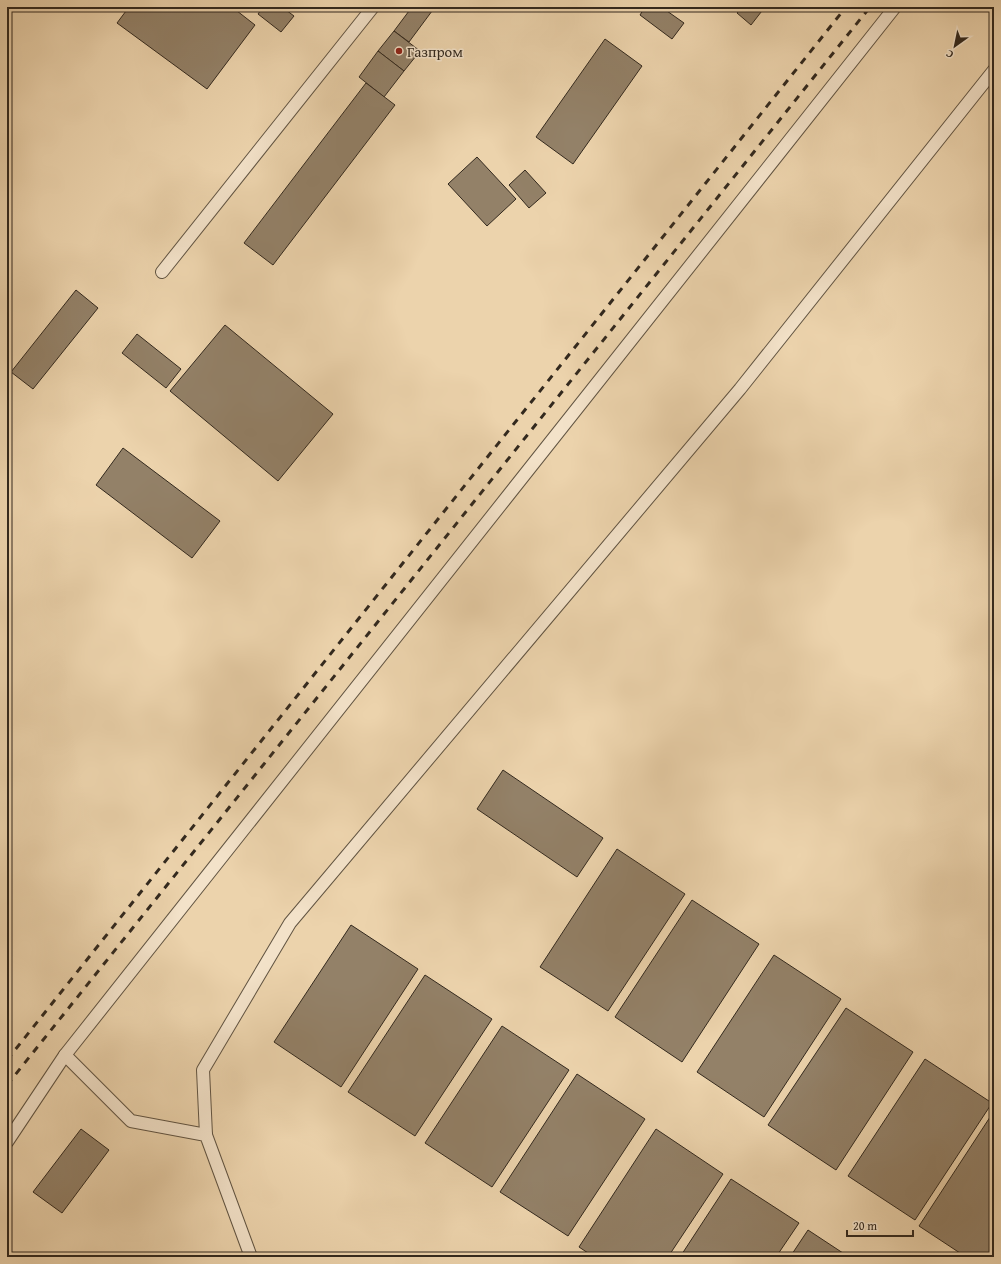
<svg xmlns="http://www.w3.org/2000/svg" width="1001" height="1264" viewBox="0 0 1001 1264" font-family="'Gentium Book Plus',serif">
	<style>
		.building { fill: #938168; stroke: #33291e }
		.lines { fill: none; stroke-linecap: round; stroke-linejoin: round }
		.service-casing { stroke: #615442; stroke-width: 14 }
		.service { stroke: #f3e2c9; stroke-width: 12 }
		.rail { stroke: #33291e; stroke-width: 3; stroke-dasharray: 7 7; stroke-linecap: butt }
		.poi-dot { fill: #8f2418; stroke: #f3e2c9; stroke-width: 1.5 }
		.labels { text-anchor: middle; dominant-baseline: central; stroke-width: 3; stroke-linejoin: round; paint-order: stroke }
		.poi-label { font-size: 15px; fill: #33291e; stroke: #f3e2c9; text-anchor: start }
	</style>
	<rect width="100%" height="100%" fill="#ecd3ac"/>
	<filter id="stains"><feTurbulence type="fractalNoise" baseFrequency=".005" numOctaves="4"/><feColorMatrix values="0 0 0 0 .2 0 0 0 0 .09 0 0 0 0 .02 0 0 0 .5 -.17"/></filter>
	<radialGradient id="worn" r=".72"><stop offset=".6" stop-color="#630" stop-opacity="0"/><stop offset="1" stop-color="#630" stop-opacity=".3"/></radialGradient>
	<g class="building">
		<path d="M129 7H232L255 25 207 89 117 23Z"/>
		<path d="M263 7H282L294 16 281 32 258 14Z"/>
		<path d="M412 7H435L409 42 394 31Z"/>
		<path d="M645 7H670L667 11 684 23 672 39 640 15Z"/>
		<path d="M742 7H765L751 25 737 13Z"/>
		<path d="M394 31 420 51 404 71 378 51Z"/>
		<path d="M605 39 642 66 573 164 536 137Z"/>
		<path d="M378 51 404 71 384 97 359 77Z"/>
		<path d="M366 83 395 105 273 265 244 243Z"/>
		<path d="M477 157 516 199 487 226 448 184Z"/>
		<path d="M525 170 546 193 529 208 509 185Z"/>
		<path d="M76 290 98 308 33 389 11 372Z"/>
		<path d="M225 325 333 414 278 481 170 391Z"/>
		<path d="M137 334 181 369 166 388 122 353Z"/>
		<path d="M123 448 220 521 192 558 96 485Z"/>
		<path d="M503 770 603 838 577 877 477 809Z"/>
		<path d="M617 849 685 894 608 1011 540 967Z"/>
		<path d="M692 900 759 944 682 1062 615 1017Z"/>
		<path d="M351 925 418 969 341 1087 274 1042Z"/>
		<path d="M774 955 841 999 764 1117 697 1072Z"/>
		<path d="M425 975 492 1019 415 1136 348 1092Z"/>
		<path d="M846 1008 913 1052 836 1170 768 1125Z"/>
		<path d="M502 1026 569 1070 492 1187 425 1143Z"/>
		<path d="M925 1059 992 1103 915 1220 848 1176Z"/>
		<path d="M577 1074 645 1119 568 1236 500 1192Z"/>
		<path d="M994 1111V1257H966L919 1226Z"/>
		<path d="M81 1129 109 1150 62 1213 33 1192Z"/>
		<path d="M656 1129 723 1174 668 1257H594L579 1247Z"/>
		<path d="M731 1179 799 1223 776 1257H680Z"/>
		<path d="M808 1230 849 1257H790Z"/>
	</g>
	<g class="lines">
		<g class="service-casing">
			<g id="service">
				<path d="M162 272 373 7"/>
				<path d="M65 1055 131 1121 206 1135 251 1257"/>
				<path d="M206 1135 203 1070 290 923 740 389 994 70"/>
				<path d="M7 1142 65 1055 895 7"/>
			</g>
		</g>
		<use href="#service" class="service"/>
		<g class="rail">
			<path d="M7 1060 846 7"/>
			<path d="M7 1085 870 7"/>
		</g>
	</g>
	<circle class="poi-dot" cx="399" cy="51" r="4"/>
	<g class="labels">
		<g class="poi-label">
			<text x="407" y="51">Газпром</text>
		</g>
	</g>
	<rect width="1001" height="1264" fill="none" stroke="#ecd3ac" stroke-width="24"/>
	<rect x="8" y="8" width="985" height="1248" fill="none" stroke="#33291e" stroke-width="2"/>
	<rect x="12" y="12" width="977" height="1240" fill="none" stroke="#33291e"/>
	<g transform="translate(955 46) rotate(213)" stroke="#f3e2c9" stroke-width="3" paint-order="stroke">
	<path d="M0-3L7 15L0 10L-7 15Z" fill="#33291e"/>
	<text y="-6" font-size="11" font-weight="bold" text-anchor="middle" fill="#33291e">С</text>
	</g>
	<path d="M847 1230v6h66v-6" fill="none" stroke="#33291e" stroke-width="2"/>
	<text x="853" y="1230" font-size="12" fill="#33291e" stroke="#f3e2c9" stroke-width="3" paint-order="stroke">20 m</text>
	<rect width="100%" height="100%" filter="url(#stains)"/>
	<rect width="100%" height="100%" fill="url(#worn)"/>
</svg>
